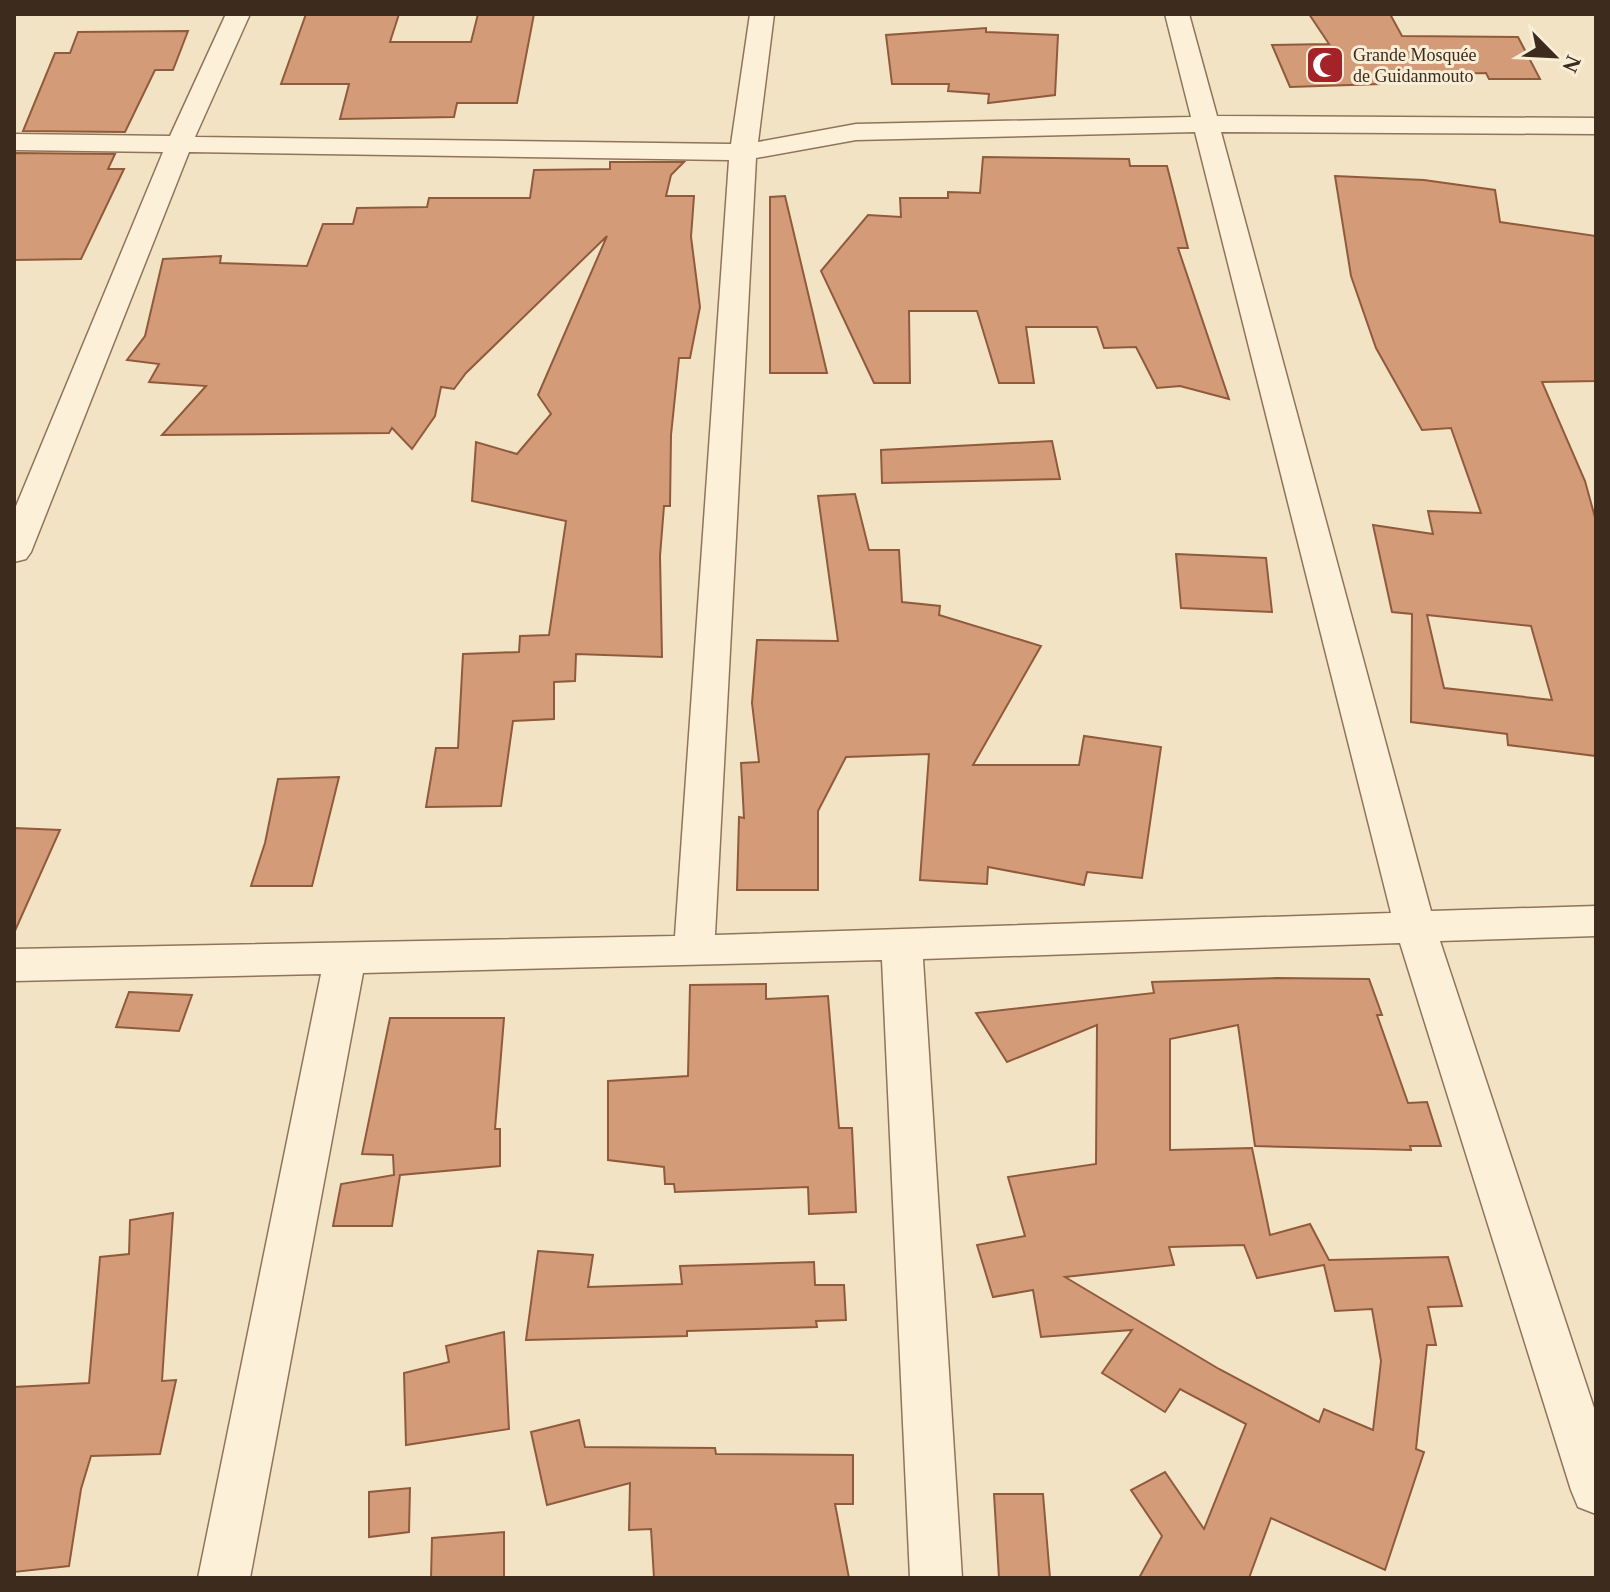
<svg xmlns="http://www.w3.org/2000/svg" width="1610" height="1592" viewBox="0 0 1610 1592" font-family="'Times New Roman',serif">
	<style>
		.building { fill: #d39b77; stroke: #905b3c; stroke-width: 2; fill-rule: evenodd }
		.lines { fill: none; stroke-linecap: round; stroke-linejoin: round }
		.street-casing { stroke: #8f7459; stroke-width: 3 }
		.street { fill: #fcf0d9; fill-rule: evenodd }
		.labels { text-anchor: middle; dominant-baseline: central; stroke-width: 6; stroke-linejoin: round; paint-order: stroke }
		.far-poi-label { font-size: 18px; fill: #3d2c1e; stroke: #f8edd5; text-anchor: start }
	</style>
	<rect width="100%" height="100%" fill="#f2e3c4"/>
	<g class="building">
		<path d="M306 14H399L390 42H471L478 14H534L517 103H457L454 117 340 119 349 84H281Z"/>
		<path d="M1309 14H1390L1402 36 1518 37 1540 79H1489L1486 73 1375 76 1380 84 1290 87 1272 45 1329 44Z"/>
		<path d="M986 28V32L1058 35 1055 95 988 103 989 94 948 91 949 84H892L886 35Z"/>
		<path d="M188 31 173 70H155L125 132 23 131 55 53H70L78 32Z"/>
		<path d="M14 153 115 154 108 169H124L81 259 14 260Z"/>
		<path d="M983 157 1129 159 1130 166H1167L1188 248H1178L1229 399 1180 386 1157 388 1136 347 1104 348 1097 327H1026L1034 383H999L977 311H909L910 383H874L821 271 868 215 901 217 900 198H948V192L980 193Z"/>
		<path d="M610 162H684L671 175 666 196H694L691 237 700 307 690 358H679L671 435 670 506H664L660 556 662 657 576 654 575 681 554 682V719L513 721 501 806 426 807 436 748H458L463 654 519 652 520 636 549 635 566 521 472 501 476 442 517 454 551 414 538 395 607 236 466 373 454 389 441 387 435 416 412 449 392 428 389 433 162 435 206 386 149 382 159 364 127 360 145 336 163 259 221 256 220 263 307 266 323 224H353L357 208 427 207 429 198H530L534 170 610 169Z"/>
		<path d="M1335 176 1424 180 1495 190 1500 222 1596 236V381L1542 382 1585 481 1596 521V756L1508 745 1507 734 1411 722 1412 614 1392 612 1373 525 1433 534 1428 511 1481 513 1451 428 1422 430 1376 348 1351 276ZM1427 615 1531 626 1552 700 1444 688Z"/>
		<path d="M785 196 827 373H770V197Z"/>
		<path d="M1052 441 1060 479 882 483 881 450Z"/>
		<path d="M855 494 869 550H899L902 602 940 606 939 615 1041 646 973 765H1079L1084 736 1161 747 1142 878 1087 872 1084 885 988 867 987 884 920 880 929 754 846 757 818 811V890H737L739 817 744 818 741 763 759 762 752 703 757 640 838 641 818 496Z"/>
		<path d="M1176 554 1266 558 1272 612 1181 608Z"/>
		<path d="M339 777 312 886H251L265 843 278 779Z"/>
		<path d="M14 828 60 830 14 933Z"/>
		<path d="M1277 978 1369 979 1382 1015H1377L1408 1103 1427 1102 1441 1146H1410L1411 1150 1255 1146 1238 1025 1170 1039V1150L1252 1148 1270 1235 1310 1224 1329 1260 1448 1257 1462 1306 1428 1307 1436 1345H1427L1416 1449 1424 1452 1385 1570 1271 1518 1249 1578H1139L1162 1536 1131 1490 1165 1472 1204 1529 1246 1424 1180 1389 1165 1412 1102 1373 1132 1330 1041 1337 1033 1290 993 1297 977 1245 1025 1236 1008 1177 1096 1164 1097 1025 1007 1062 976 1013 1154 993 1152 982ZM1244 1245 1257 1278 1324 1265 1335 1311 1372 1309 1381 1361 1373 1430 1324 1409 1319 1422 1219 1369 1065 1277 1174 1265 1169 1247Z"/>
		<path d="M766 984V999L828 996 839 1128H852L856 1212 809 1214 808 1187 675 1192 674 1184H665L664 1167 608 1160V1081L688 1076 690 985Z"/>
		<path d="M129 992 192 995 179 1031 116 1027Z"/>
		<path d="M390 1018H504L495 1129H500V1166L400 1175 392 1226H333L341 1184 394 1175 393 1155 362 1154Z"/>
		<path d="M173 1213 162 1381 176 1380 160 1454 91 1456 81 1489 69 1566 14 1572V1387L89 1383 100 1257 129 1254 130 1220Z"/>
		<path d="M538 1251 593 1255 588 1287 682 1284 680 1266 814 1262 815 1285H844L846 1320 816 1321 817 1327 687 1331V1336L526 1340Z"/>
		<path d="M504 1332 509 1429 406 1445 404 1373 449 1362 446 1346Z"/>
		<path d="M579 1420 585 1447 715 1448 716 1454 853 1455V1504H835L849 1578H654L651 1529 629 1530 630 1483 547 1505 531 1432Z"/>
		<path d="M410 1488 409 1532 369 1537V1492Z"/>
		<path d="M994 1494H1043L1050 1578H999Z"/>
		<path d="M504 1532V1578H431L432 1538Z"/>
	</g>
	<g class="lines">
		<g class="street-casing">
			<path id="street" d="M226 14H250L195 137 731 144 750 14H774L758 142 856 124 1191 117 1165 14H1189L1217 116 1596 118V134L1221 132 1431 911 1596 906V936L1440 941 1596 1414V1514L1578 1507 1571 1490 1400 943 923 959 962 1578H910L882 960 363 973 250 1578H198L321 974 14 981V949L675 936 729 160 189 152 31 552 26 559 14 562V511L163 152 14 150V134L170 136ZM1195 132 1391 913 715 935 756 158 856 140Z"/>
		</g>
		<use href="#street" class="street"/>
	</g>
	<defs>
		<g id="mosque-square" transform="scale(2)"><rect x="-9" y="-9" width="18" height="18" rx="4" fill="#a32328" stroke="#f8edd5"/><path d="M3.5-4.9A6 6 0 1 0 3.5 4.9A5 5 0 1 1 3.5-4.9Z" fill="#fff"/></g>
	</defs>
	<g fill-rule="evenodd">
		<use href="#mosque-square" x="1325" y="65"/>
	</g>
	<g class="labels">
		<g class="far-poi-label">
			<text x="1353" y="55">Grande Mosquée<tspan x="1353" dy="21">de Guidanmouto</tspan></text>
		</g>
	</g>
	<rect width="1610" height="1592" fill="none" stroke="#3d2c1e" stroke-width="32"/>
	<g transform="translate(1554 56) rotate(114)" stroke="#f8edd5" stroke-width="6" paint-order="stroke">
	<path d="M0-6L14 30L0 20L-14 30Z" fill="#3d2c1e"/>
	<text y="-12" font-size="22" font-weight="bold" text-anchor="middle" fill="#3d2c1e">N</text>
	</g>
</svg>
